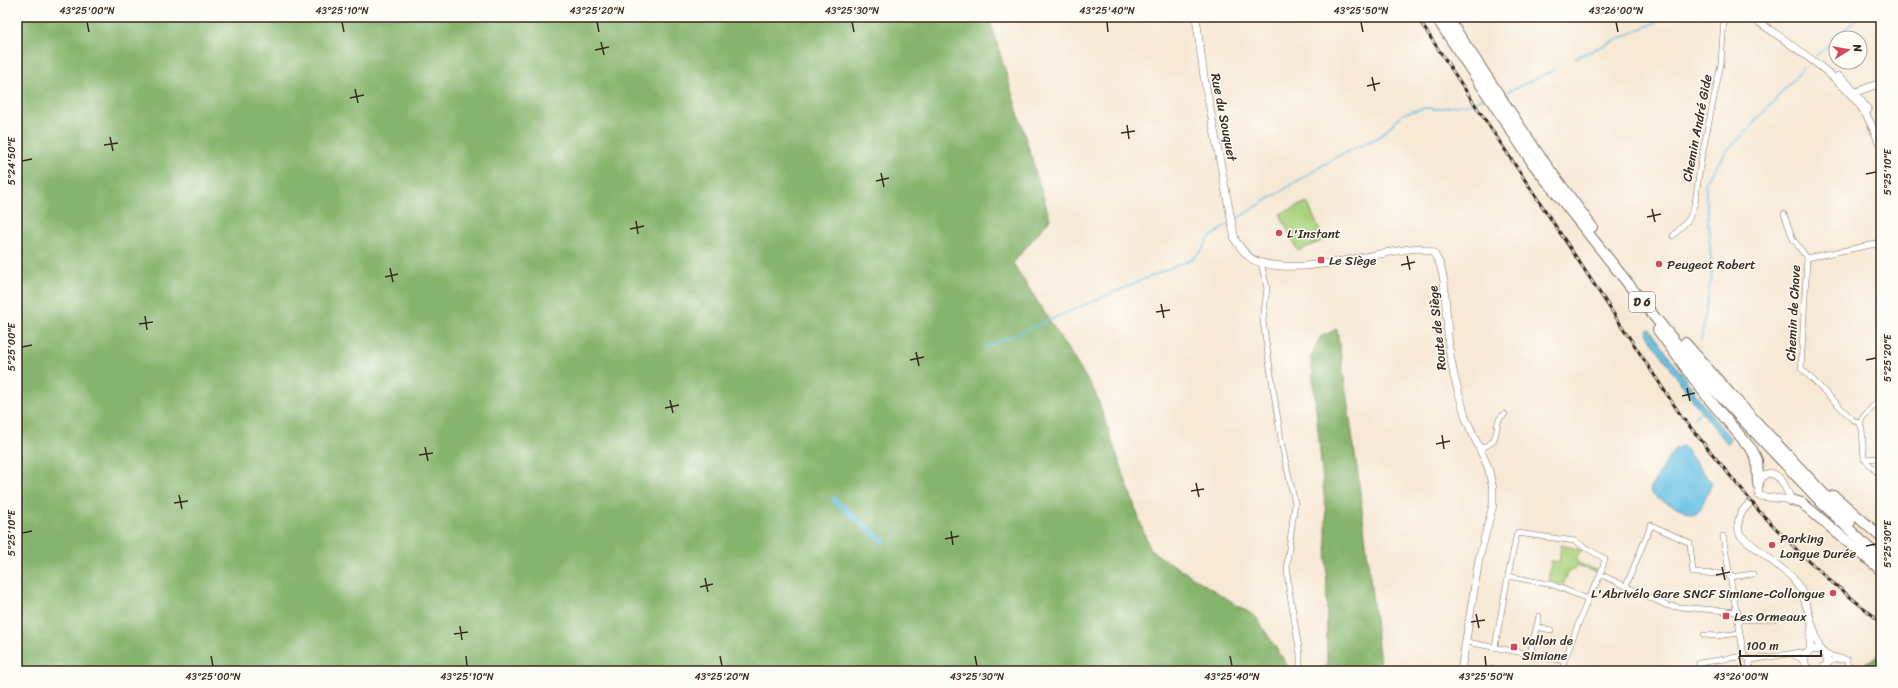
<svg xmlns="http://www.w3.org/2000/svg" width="1898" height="688" viewBox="0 0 1898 688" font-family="Sriracha,sans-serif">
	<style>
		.green { fill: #a9d27d; stroke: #727e4e }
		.forest { fill: #86b46c; stroke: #606f45 }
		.water { fill: #68c1e5; stroke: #527682 }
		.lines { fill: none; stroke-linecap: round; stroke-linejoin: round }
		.stream { stroke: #68c1e5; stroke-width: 1.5 }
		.canal { stroke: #68c1e5; stroke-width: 5.5 }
		.street-casing { stroke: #7d6c5e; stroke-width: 6 }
		.secondary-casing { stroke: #7d6c5e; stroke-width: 8 }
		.highway-casing { stroke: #7d6c5e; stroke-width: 12 }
		.street { stroke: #fff; stroke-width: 5 }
		.secondary { stroke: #fff; stroke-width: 7 }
		.highway { stroke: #fff; stroke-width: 10 }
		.rail-casing { stroke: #3b2a1e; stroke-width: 3 }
		.rail { stroke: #fdfcf7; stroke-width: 1.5; stroke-dasharray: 4.5; stroke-linecap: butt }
		.ticks { fill: none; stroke: #3b2a1e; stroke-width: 1.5 }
		.poi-dot { fill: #d1495b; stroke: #fdfcf7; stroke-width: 1.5 }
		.labels { text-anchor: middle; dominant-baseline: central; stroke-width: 3; stroke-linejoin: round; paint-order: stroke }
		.shield { fill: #fdfcf7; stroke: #75695f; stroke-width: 1 }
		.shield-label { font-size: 12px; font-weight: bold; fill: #3b2a1e }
		.street-label { font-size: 13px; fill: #3b2a1e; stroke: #fdfcf7 }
		.poi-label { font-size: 13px; fill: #3b2a1e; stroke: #fdfcf7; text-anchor: start }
		.neatline { fill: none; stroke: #3b2a1e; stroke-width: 1.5 }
		.ticks-label { font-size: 10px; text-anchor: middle; fill: #3b2a1e }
	</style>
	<rect width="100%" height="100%" fill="#fdfcf7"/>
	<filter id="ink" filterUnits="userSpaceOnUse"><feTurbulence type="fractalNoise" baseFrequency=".025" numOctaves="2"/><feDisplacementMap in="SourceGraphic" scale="8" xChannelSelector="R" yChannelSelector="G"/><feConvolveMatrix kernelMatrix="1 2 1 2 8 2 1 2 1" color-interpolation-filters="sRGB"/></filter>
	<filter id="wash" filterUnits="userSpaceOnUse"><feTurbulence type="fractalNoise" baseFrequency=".012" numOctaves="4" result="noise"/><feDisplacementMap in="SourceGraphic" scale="16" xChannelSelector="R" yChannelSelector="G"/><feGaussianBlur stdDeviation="0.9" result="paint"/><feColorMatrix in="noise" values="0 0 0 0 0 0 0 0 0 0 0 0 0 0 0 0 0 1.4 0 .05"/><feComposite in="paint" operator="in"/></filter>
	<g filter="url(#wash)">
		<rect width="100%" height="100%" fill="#f7e8d4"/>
		<g class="green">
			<path d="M1307 202 1324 240 1298 251 1280 214Z"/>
			<path d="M1561 545 1582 550 1576 558 1578 563 1596 570 1595 572 1577 565 1572 571 1569 570 1563 585 1548 580 1551 561 1559 562Z"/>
		</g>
		<g class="forest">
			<path d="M17 17H989L1050 219 1013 263 1095 392 1150 550 1256 617 1291 671H17Z"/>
			<path d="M1337 329 1358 475 1381 671H1314L1327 666 1326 515 1311 357 1320 337Z"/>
			<path d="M1881 648V671H1865V663C1873 661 1880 657 1881 648Z"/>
		</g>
		<g class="water">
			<path d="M1650 329 1704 406 1730 438V441L1727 443 1694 402 1648 335 1647 330Z"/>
			<path d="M1683 446 1712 483 1701 509 1695 515 1656 498 1650 492 1651 487 1672 453 1676 448Z"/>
		</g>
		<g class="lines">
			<g class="stream">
				<path d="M1816 56 1858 17"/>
				<path d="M1575 58 1668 17"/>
				<path d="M1507 92 1554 70"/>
				<path d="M1235 220 1336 157 1379 137 1403 114 1424 108 1437 109 1472 103 1484 97"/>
				<path d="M1701 340 1712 271 1705 182 1728 149 1742 136 1804 68"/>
				<path d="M984 348 1194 258 1203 249 1207 240 1230 223"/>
				<path d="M1694 418 1701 410"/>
			</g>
			<path class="canal" d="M834 500 883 541"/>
		</g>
	</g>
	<g filter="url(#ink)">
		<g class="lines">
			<g class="street-casing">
				<g id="street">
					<path d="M1784 214 1793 239 1807 258"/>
					<path d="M1673 236 1689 219 1695 203 1701 160 1721 64 1724 17"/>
					<path d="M1261 263 1267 288 1263 321 1268 355 1282 446 1295 503 1287 563 1288 583 1300 654V671"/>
					<path d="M1881 398 1863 417 1860 424 1862 429 1864 459 1881 476"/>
					<path d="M1860 424 1852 419 1801 368 1807 258 1881 243"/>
					<path d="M1480 449C1484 447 1489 445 1492 442 1500 434 1493 420 1505 414"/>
					<path d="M1864 459 1881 458"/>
					<path d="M1723 536 1744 656 1752 660 1800 652 1806 654"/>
					<path d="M1508 576 1517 533 1575 541 1605 559 1600 576 1588 599 1564 661"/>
					<path d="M1600 576H1604L1668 606 1738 612"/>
					<path d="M1730 577 1753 574"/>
					<path d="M1626 586 1651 525 1690 543 1693 573 1730 574"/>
					<path d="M1739 620 1774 619"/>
					<path d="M1537 627 1551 630"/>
					<path d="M1704 635 1717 636 1740 633"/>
					<path d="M1467 642 1564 661 1562 671"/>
					<path d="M1495 647 1508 576 1553 585 1588 599"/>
					<path d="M1530 654 1539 616"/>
					<path d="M1792 654 1801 659 1804 663"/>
					<path d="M1825 654 1847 660"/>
					<path d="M1749 660 1750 671"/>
					<path d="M1847 660 1848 671"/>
					<path d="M1827 664 1834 660H1844"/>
					<path d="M1491 669 1499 671"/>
					<path d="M1699 671V663L1744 656"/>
				</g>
			</g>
			<g class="secondary-casing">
				<g id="secondary">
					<path d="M1196 17 1204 77 1235 240C1241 248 1248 259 1259 262 1303 276 1372 252 1419 248L1433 252 1440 264 1444 281 1449 348 1454 376 1466 419 1488 467 1493 489V505L1479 559 1461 671"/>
					<path d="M1752 17C1786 42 1837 73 1861 107 1870 119 1876 134 1881 148"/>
					<path d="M1838 76 1848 84 1868 110"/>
					<path d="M1855 95 1856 92 1878 84"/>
					<path d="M1770 473C1783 476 1786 489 1791 500L1759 496 1758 484 1764 475Z"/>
					<path d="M1749 504C1739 513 1736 522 1740 535L1792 577 1802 592 1820 650"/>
					<path d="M1810 651 1811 629"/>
					<path d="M1811 671 1805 665V657C1811 643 1829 650 1827 664L1820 671"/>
				</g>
			</g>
			<g class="highway-casing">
				<g id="highway">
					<path d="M1436 17 1534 165 1649 310 1710 385 1824 505 1881 560"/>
					<path d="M1447 17 1541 158 1592 227"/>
					<path d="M1658 330 1709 399 1752 450 1757 460 1758 484"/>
					<path d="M1685 343 1731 395 1850 522"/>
					<path d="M1834 496 1881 537"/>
					<path d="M1791 500 1802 503 1881 570"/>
				</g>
			</g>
			<use href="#street" class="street"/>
			<use href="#secondary" class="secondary"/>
			<use href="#highway" class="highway"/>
			<g class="rail-casing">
				<path id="rail" d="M1417 17 1682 417 1759 511 1797 550 1833 583 1881 622"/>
			</g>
			<use href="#rail" class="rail"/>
		</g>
	</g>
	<path class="ticks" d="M87 22 89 32M342 22 344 32M597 22 599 32M852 22 854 32M1107 22 1108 32M1361 22 1363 32M1616 22 1618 32M601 42 604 55M595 50 609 47M1372 77 1375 91M1367 86 1380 83M355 89 358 103M350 98 364 95M1127 125 1129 139M1121 133 1135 131M110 137 113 151M104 145 118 143M22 161 32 159M881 173 884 187M1866 174 1876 172M876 181 889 178M1652 209 1655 222M1647 217 1661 214M636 221 638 234M630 229 644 226M1407 256 1410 270M1401 265 1415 262M390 268 393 282M385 277 398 274M1161 304 1164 318M1156 312 1170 310M145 316 147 330M139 324 153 322M22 347 32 345M916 352 919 366M910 360 924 357M1866 360 1876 358M1687 388 1690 401M1682 396 1695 393M670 400 673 413M665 408 679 405M1442 435 1444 449M1436 444 1450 441M425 447 428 461M419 455 433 453M1196 483 1199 497M1191 491 1204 489M179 495 182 509M174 503 188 501M951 531 953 545M22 533 32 531M945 539 959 536M1866 546 1876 544M1722 567 1725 580M1716 575 1730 572M705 578 708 592M700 587 713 584M1476 614 1479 628M1471 622 1485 620M460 626 462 640M454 634 468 632M211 656 213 666M466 656 467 666M720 656 722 666M975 656 977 666M1230 656 1232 666M1485 656 1486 666M1739 656 1741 666"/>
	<g class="poi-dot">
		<circle cx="1279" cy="233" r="4"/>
		<rect x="1317" y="256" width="8" height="8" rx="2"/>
		<circle cx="1659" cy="264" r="4"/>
		<circle cx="1772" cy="545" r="4"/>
		<circle cx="1833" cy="593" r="4"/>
		<rect x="1722" y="612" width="8" height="8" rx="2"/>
		<rect x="1510" y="643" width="8" height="8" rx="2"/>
	</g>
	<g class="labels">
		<rect class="shield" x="1629" y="292" width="26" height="20" rx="3"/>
		<g class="shield-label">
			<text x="1642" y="302">D 6</text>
		</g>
		<g class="street-label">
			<text transform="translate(1224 117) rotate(79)">Rue du Souquet</text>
			<text transform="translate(1697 128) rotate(-79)">Chemin André Gide</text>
			<text transform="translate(1793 313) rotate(-87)">Chemin de Chave</text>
			<text transform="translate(1437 328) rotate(-96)">Route de Siège</text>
		</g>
		<g class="poi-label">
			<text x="1287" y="233">L'Instant</text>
			<text x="1329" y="260">Le Siège</text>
			<text x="1667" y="264">Peugeot Robert</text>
			<text x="1780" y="538">Parking<tspan x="1780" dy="15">Longue Durée</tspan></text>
			<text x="1825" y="593" text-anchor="end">L'Abrivélo Gare SNCF Simiane-Collongue</text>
			<text x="1734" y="616">Les Ormeaux</text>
			<text x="1522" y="640">Vallon de<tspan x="1522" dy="15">Simiane</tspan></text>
		</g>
	</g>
	<rect width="1898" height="688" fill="none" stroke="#fdfcf7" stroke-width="44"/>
	<g transform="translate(1848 50) rotate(79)"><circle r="19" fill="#fdfcf7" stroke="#afa8a0"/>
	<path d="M0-3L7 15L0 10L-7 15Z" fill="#d1495b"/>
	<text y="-6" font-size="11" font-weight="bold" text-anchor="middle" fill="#3b2a1e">N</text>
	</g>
	<path d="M1740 650v6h81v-6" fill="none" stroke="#3b2a1e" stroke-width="2"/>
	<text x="1746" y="650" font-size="12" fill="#3b2a1e" stroke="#fdfcf7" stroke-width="3" paint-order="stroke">100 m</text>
	<rect x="22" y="22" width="1854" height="644" class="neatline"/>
	<g class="ticks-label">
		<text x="87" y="14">43°25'00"N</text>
		<text x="342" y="14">43°25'10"N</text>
		<text x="597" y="14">43°25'20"N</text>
		<text x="852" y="14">43°25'30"N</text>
		<text x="1107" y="14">43°25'40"N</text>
		<text x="1361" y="14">43°25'50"N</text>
		<text x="1616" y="14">43°26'00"N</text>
		<text transform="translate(11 161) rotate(-90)" y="4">5°24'50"E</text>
		<text transform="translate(1887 172) rotate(-90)" y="4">5°25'10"E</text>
		<text transform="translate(11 347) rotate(-90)" y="4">5°25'00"E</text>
		<text transform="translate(1887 358) rotate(-90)" y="4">5°25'20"E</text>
		<text transform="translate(11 533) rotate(-90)" y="4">5°25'10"E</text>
		<text transform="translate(1887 544) rotate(-90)" y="4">5°25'30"E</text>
		<text x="213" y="680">43°25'00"N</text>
		<text x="467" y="680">43°25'10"N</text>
		<text x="722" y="680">43°25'20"N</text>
		<text x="977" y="680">43°25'30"N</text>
		<text x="1232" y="680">43°25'40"N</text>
		<text x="1486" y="680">43°25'50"N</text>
		<text x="1741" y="680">43°26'00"N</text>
	</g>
</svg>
